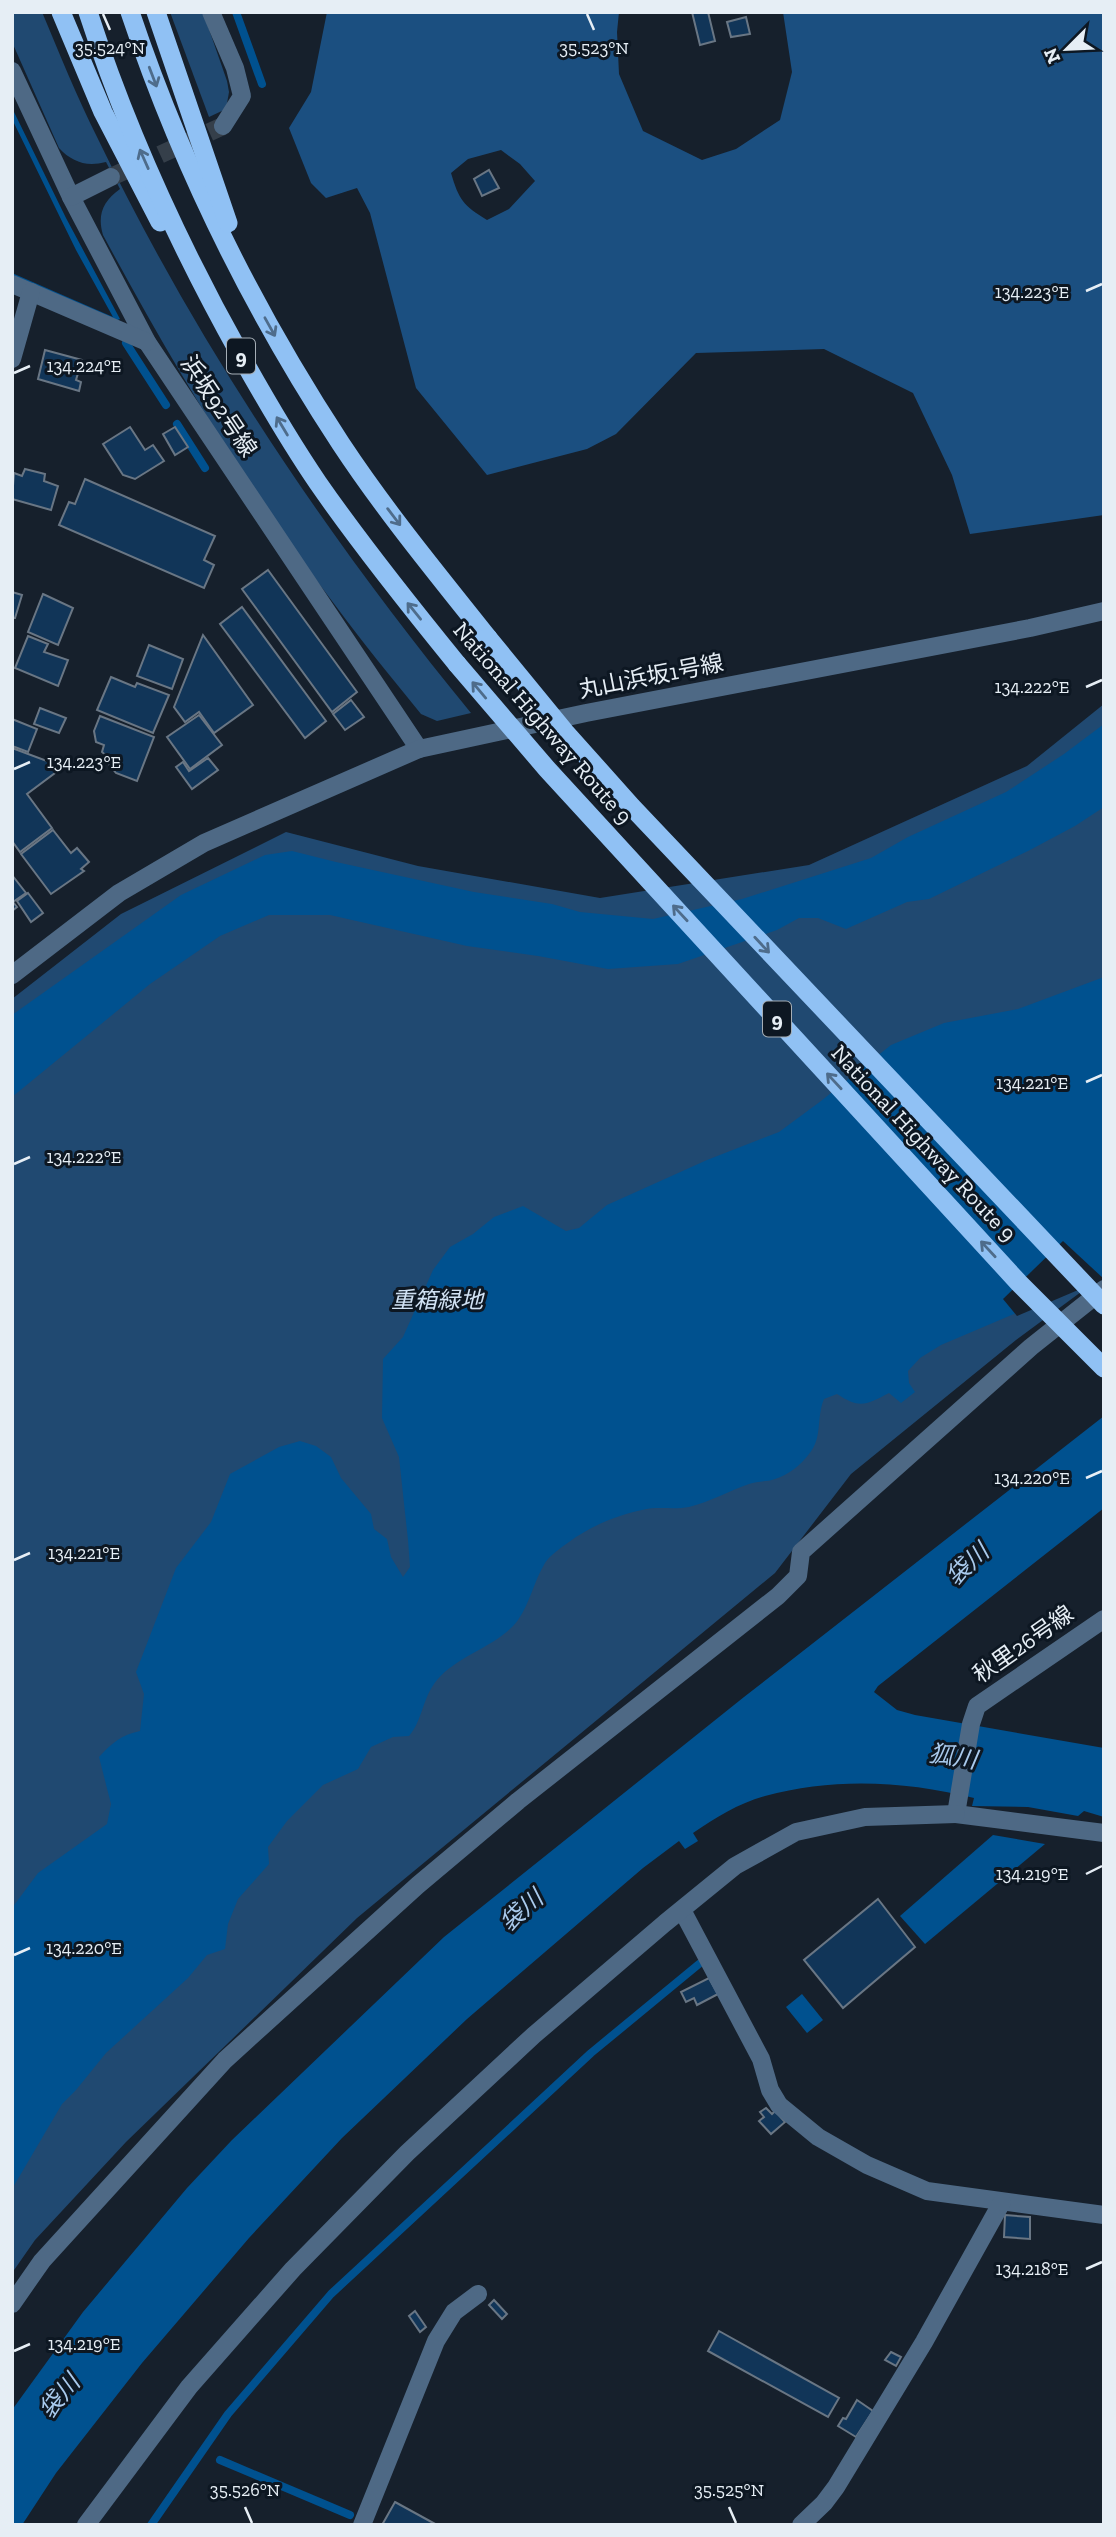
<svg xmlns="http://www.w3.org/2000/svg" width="1116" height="2537" viewBox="0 0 1116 2537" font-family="'Zilla Slab','Noto Sans JP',serif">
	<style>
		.green { fill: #204971 }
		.forest { fill: #1b4f80; fill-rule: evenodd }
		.water { fill: #00518f }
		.pier { fill: #16202c }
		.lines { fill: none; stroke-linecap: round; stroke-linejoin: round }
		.stream { stroke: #00518f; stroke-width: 8 }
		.building { fill: #113558; stroke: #697684; stroke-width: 2 }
		.minor-tunnel { stroke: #353f4a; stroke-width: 18; stroke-dasharray: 18 9; stroke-linecap: butt }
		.minor { stroke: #4e6985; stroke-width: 18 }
		.tertiary { stroke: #4e6985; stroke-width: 18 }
		.trunk { stroke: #90c1f4; stroke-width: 19 }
		.trunk-bridge { stroke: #90c1f4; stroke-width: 19 }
		.oneway { stroke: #4e6c8b }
		.ticks { fill: none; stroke: #e6eef5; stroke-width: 2.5 }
		.labels { text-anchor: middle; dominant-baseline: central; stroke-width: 6; stroke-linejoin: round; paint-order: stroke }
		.shield { fill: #0d1722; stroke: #a5aeb6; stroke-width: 2 }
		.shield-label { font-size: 21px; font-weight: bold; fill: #e6eef5 }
		.street-label { font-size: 23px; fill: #e6eef5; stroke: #0d1722 }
		.park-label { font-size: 23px; font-style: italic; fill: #d1e2f4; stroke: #0d1722 }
		.water-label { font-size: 24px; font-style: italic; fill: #a9caed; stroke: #0d1722 }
		.ticks-label { font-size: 18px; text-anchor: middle; fill: #e6eef5; stroke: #0d1722; stroke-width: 6; stroke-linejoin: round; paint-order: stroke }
	</style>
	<rect width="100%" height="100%" fill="#16202c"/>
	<g class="green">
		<path d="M12 12H42C60 55 77 97 98 139 197 344 326 536 471 713L437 721 421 714C392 678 362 642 335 605 247 489 172 363 103 235 97 215 103 201 120 189L106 162C86 167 72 162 59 148L12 42Z"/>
		<path d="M170 12H203L227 81 229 92 226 109 209 117Z"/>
		<path d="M1104 704V1275L1016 1340 851 1474 775 1573 357 1918 126 2142 35 2240 12 2273V999L121 914 286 832 418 866 600 898 809 865 1027 766Z"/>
	</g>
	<path class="forest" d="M327 12H619L617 32 619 74 643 131 702 160 736 149 780 120 792 72 783 12H1104V515L970 534 952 475 913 393 824 349 696 353 616 434 587 449 487 475 416 388 370 213 357 188 326 198 311 183 289 128 311 92ZM501 150 520 164 535 181 509 209 487 220C463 205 459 200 451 173L468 159Z"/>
	<g class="water">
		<path d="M14 112 66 218 120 319 113 322 12 277V273L113 317 76 250 12 119Z"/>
		<path d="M1104 724V807L1075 826 1028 851 929 899 907 902 846 929 818 918H799L777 930 678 964 608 969 538 956 467 946 330 915H269L220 936 150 984 12 1097V1015L181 895 265 855 292 851 336 862 474 892 552 904 580 912 653 919 742 899 871 858 908 837 1006 792 1064 754Z"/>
		<path d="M1104 977 1103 1276 941 1345 920 1358 908 1371 909 1383 915 1392 901 1403 889 1393C866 1405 860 1409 837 1394L824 1399C816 1418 823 1438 809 1454 801 1465 788 1475 775 1479 767 1482 757 1481 749 1484 729 1491 710 1502 689 1507 674 1510 657 1506 642 1510 617 1515 589 1527 569 1542 562 1547 550 1555 545 1563 534 1581 530 1603 518 1620 499 1646 459 1654 437 1680 422 1698 423 1720 409 1736L393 1737 371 1747 358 1769 323 1785 287 1821 268 1847 269 1864 238 1899 228 1924 225 1949 207 1955 188 1978 106 2053 76 2090 62 2104 12 2189V1908L38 1873 107 1824 111 1804 99 1757C112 1743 121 1735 140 1731L144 1694 136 1672 176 1568 211 1522 230 1474 279 1447 300 1441 316 1446 331 1457 341 1478 371 1514 374 1529 387 1539 391 1557 403 1577 410 1567 408 1540 399 1457 382 1418 383 1359 403 1337 433 1270 450 1247 473 1234 494 1217 523 1206 566 1231 579 1228 607 1205 707 1160 779 1132 821 1101 891 1045 944 1023 1018 1009Z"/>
		<path d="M1104 1416V1508L878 1686 874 1692 897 1710 915 1715 1104 1748V1817L1084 1811 1078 1816 1028 1807 972 1806 974 1798C906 1781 834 1777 765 1796 739 1803 715 1818 693 1833L698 1841 685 1849 679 1841 643 1868 467 2019 342 2138 249 2238 142 2363 56 2473 22 2525H12V2410L83 2312 187 2188 232 2140 444 1937 744 1697Z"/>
		<path d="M993 1835 1045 1844 925 1944 900 1916Z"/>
		<path d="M802 1994 823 2020 807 2033 786 2007Z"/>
	</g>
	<path class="pier" d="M1063 1241 1104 1279 1017 1316 1003 1299Z"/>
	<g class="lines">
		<g class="stream">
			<path d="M236 12 262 84"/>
			<path d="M126 343 166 405"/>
			<path d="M177 424 205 468"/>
			<path d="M220 2460 350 2515"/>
			<path d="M151 2525 228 2414 331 2294 591 2053 699 1964"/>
		</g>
	</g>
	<g class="building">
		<path d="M692 12H708L715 41 700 45Z"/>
		<path d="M746 17 750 34 731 37 727 22Z"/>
		<path d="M489 170 499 188 482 196 474 179Z"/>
		<path d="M45 350 82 360 76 380 81 382 79 391 38 379Z"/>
		<path d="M130 427 145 450 153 445 164 461 135 479 123 475 103 444Z"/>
		<path d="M175 427 188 447 175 455 163 434Z"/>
		<path d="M25 469 45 474 44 481 58 486 51 510 12 499 14 473 22 476Z"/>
		<path d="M85 479 215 536 204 560 214 565 204 588 59 525 69 502 75 504Z"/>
		<path d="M268 570 357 692 332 712 242 589Z"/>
		<path d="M12 592 22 595 15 618H12Z"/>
		<path d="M43 594 73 608 58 645 28 632Z"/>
		<path d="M242 607 326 721 305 738 220 624Z"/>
		<path d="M203 635 253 705 214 733 199 712 185 722 174 707Z"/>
		<path d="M28 636 48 644 44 652 68 660 58 686 15 668Z"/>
		<path d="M149 645 183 659 172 689 137 676Z"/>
		<path d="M111 677 135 687 137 683 169 695 153 733 97 710Z"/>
		<path d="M351 700 364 717 345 730 333 714Z"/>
		<path d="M40 708 66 718 59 733 34 724Z"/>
		<path d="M199 715 222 745 190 769 167 737Z"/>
		<path d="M100 716 154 737 137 781 116 773 108 763 110 759 102 752 104 745 96 742 94 731Z"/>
		<path d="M12 719 37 729 28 752 12 746Z"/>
		<path d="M12 748 63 767 27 794 52 828 20 852 12 841Z"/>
		<path d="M208 758 218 770 192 789 176 767 183 762 189 771Z"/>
		<path d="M53 830 71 853 77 848 89 862 81 869 84 871 51 894 21 854Z"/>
		<path d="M12 875 26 893 13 902 17 907 12 911Z"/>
		<path d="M28 893 43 913 31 922 17 901Z"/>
		<path d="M878 1899 915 1947 843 2008 804 1960Z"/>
		<path d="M709 1978 718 1994 697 2005 694 1998 686 2002 681 1992Z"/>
		<path d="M766 2108 772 2114 775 2111 785 2122 771 2134 759 2121 764 2117 760 2112Z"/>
		<path d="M1005 2215 1030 2217V2239L1004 2237Z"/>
		<path d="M494 2300 507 2314 502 2319 489 2305Z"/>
		<path d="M415 2311 426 2327 420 2332 409 2316Z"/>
		<path d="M719 2331 839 2398 828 2417 708 2351Z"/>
		<path d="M891 2352 901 2357 896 2366 885 2360Z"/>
		<path d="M857 2400 873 2411 856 2437 838 2426 843 2418 846 2419Z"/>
		<path d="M395 2502 437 2525H382Z"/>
	</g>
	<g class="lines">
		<path class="minor-tunnel" d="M111 177 223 126"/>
		<g class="minor">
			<path d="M211 12 235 68 242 96 223 126"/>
			<path d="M12 71 71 197 147 342 419 749"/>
			<path d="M71 197 111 177"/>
			<path d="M12 284 147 342"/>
			<path d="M12 359 31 292"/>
			<path d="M1104 1619 977 1706 971 1724 956 1814 1104 1833"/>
			<path d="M682 1910 761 2059 770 2090 779 2105 818 2137 867 2165 927 2191 1104 2215"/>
			<path d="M12 2304 42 2261 225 2060 418 1885 518 1801 778 1596 798 1576 801 1552 1031 1347 1104 1289"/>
			<path d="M86 2525 189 2387 293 2269 407 2153 534 2035 665 1923 735 1866 796 1832 865 1817 956 1814"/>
			<path d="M362 2525 436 2341 454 2312 478 2294"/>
			<path d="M801 2525 824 2503 836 2487 924 2342 1002 2202"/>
		</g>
		<path class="tertiary" d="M12 975 119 893 204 843 419 749 586 713 1030 628 1104 611"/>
		<g class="trunk">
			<path d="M61 12 103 112 160 222"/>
			<path d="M88 12C127 132 180 247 241 356 265 399 290 442 318 483 361 545 409 605 457 664"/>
			<path d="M130 12C181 164 253 310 341 444 386 512 438 575 488 638"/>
			<path d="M156 12 228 223"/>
		</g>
		<g class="trunk-bridge">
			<path d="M488 638 565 732 632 807 1104 1305"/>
			<path d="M457 664 547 769 1019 1283 1104 1368"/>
		</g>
	</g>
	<defs><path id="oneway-shaft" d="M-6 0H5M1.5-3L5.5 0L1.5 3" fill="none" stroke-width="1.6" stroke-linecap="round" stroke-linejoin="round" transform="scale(1.75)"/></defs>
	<g class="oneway">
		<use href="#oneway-shaft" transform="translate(153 77) rotate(69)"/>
		<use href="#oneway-shaft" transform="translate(144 159) rotate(-114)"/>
		<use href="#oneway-shaft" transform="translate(270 327) rotate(61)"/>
		<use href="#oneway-shaft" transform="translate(282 426) rotate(-121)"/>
		<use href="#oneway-shaft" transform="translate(394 517) rotate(53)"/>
		<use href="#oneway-shaft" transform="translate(414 611) rotate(-129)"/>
		<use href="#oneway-shaft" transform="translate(479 690) rotate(-130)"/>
		<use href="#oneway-shaft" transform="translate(680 913) rotate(-133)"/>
		<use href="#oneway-shaft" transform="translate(762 945) rotate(47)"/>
		<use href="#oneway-shaft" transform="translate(834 1081) rotate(-133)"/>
		<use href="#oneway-shaft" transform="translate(988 1249) rotate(-133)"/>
	</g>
	<path class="ticks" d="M103 14 110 30M587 14 594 30M1086 291 1102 284M14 373 30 366M1086 687 1102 680M14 769 30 762M1086 1082 1102 1075M14 1164 30 1157M1086 1478 1102 1471M14 1560 30 1553M1086 1874 1102 1866M14 1955 30 1948M1086 2269 1102 2262M14 2351 30 2344M245 2507 252 2523M729 2507 736 2523"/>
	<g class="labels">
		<g class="shield">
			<rect x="227" y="338.5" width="28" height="35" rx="5"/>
			<rect x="763" y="1001.5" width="28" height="35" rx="5"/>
		</g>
		<g class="shield-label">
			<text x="241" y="356">9</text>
			<text x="777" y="1019">9</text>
		</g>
		<g class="street-label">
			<text transform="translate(219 406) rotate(56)">浜坂92号線</text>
			<text transform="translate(651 676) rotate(-11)">丸山浜坂1号線</text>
			<text transform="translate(543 723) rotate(49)">National Highway Route 9</text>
			<text transform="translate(924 1143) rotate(47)">National Highway Route 9</text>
			<text transform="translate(1023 1644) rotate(-35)">秋里26号線</text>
		</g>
		<g class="park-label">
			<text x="437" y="1300">重箱緑地</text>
		</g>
		<g class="water-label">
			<text transform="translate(967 1564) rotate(-43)">袋川</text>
			<text transform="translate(953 1756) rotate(9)">狐川</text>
			<text transform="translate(521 1910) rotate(-41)">袋川</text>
			<text transform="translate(59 2396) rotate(-50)">袋川</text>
		</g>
	</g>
	<g class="ticks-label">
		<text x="110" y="54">35.524°N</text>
		<text x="594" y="54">35.523°N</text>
		<text x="1032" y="298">134.223°E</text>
		<text x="84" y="372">134.224°E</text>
		<text x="1032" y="693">134.222°E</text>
		<text x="84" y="768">134.223°E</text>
		<text x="1032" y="1089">134.221°E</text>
		<text x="84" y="1163">134.222°E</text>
		<text x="1032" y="1484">134.220°E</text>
		<text x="84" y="1559">134.221°E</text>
		<text x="1032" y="1880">134.219°E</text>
		<text x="84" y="1954">134.220°E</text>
		<text x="1032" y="2275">134.218°E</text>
		<text x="84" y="2350">134.219°E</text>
		<text x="245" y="2496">35.526°N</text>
		<text x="729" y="2496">35.525°N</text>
	</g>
	<rect width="1116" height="2537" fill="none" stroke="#e6eef5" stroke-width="28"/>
	<g transform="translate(1067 49) rotate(246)" stroke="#0d1722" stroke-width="5" paint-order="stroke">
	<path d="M0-5L12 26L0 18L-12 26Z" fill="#e6eef5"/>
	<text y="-10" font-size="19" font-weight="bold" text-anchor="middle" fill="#e6eef5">N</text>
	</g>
</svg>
